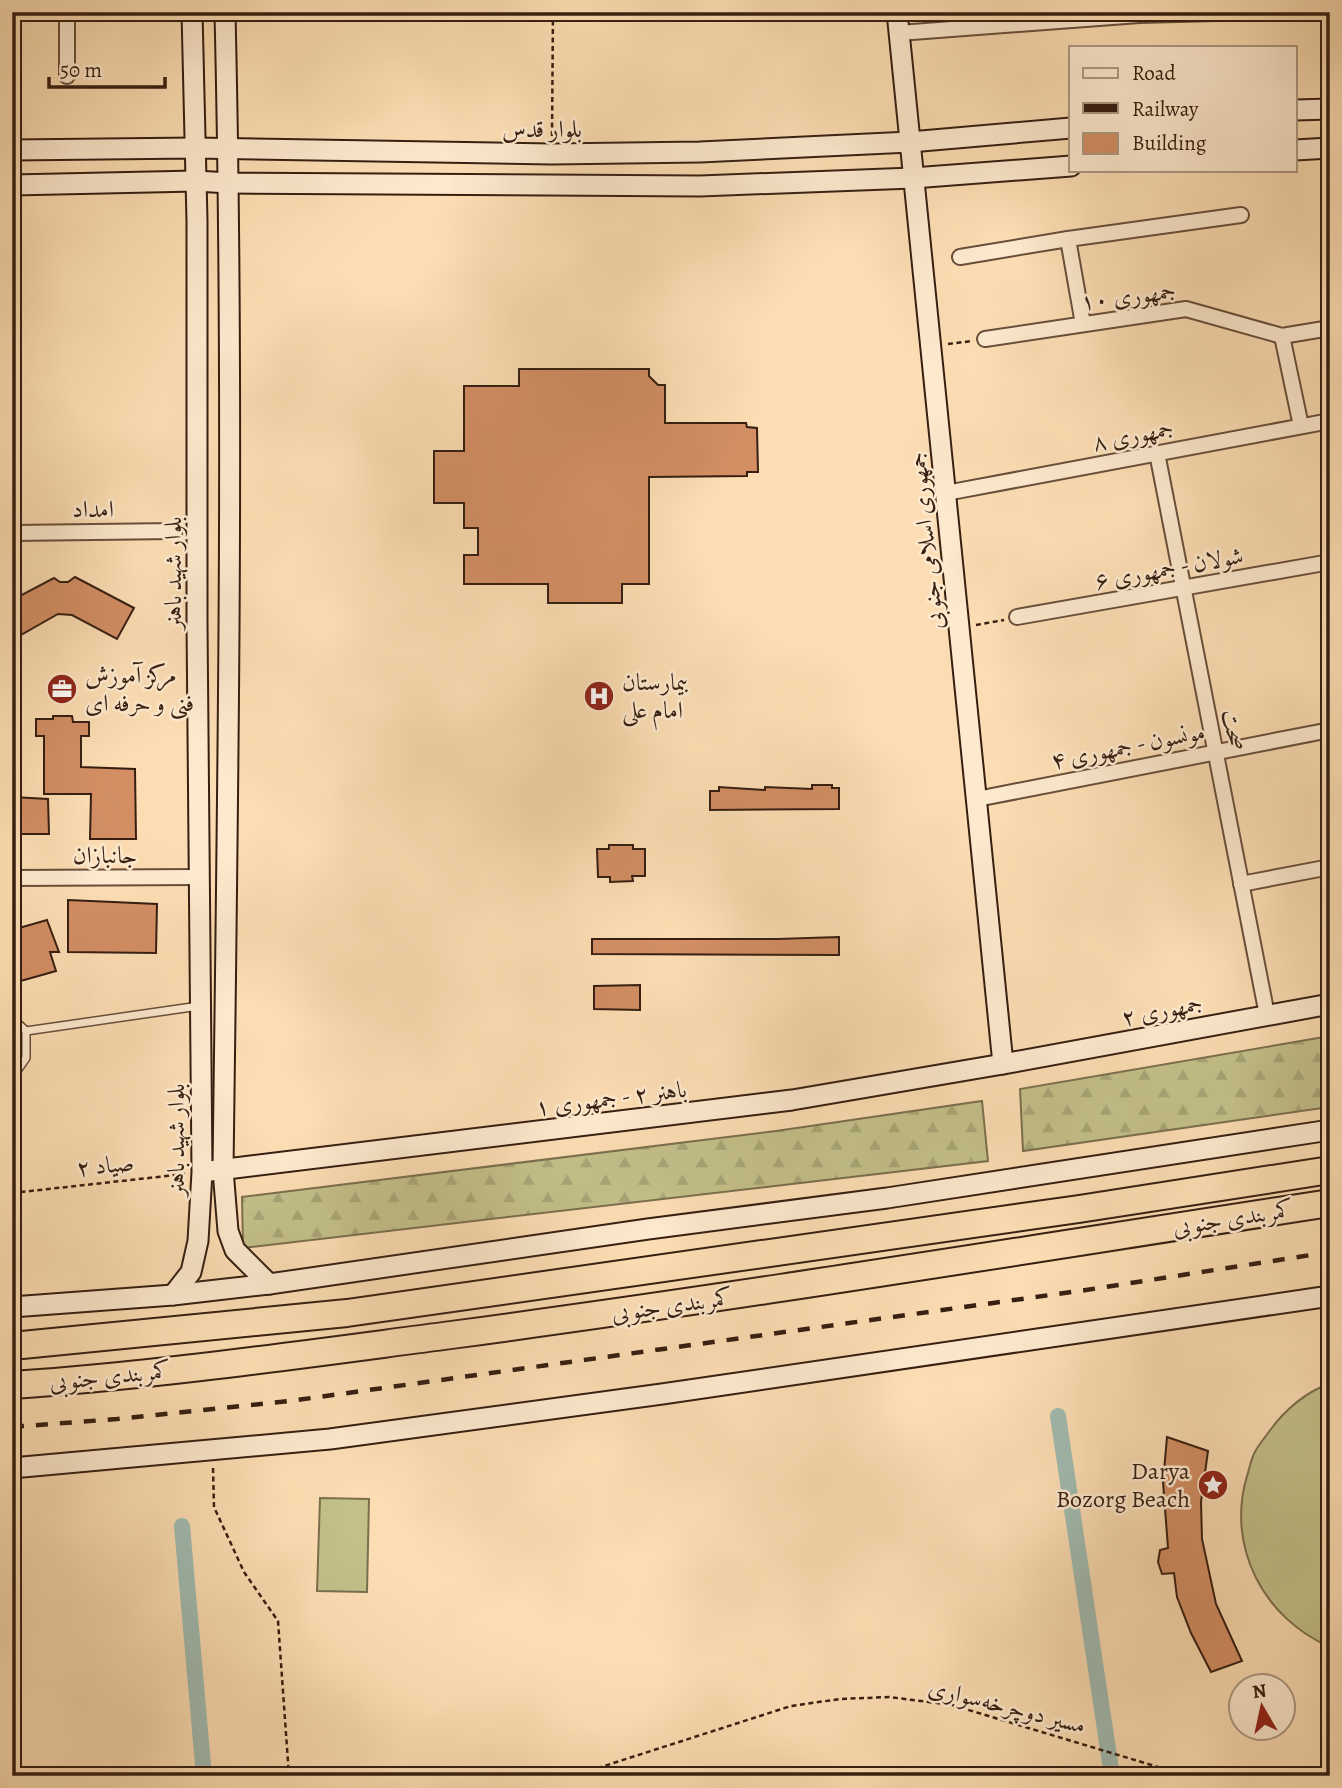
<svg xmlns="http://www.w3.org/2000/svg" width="1342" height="1788" viewBox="0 0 1342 1788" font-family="Alegreya,Amiri,serif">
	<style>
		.forest { fill: url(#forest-firs); stroke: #7c6f4e; stroke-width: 2 }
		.garden { fill: #c3c08a; stroke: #7c6f4e; stroke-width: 2 }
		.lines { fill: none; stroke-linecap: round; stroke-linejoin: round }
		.canal { stroke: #a0bbb1; stroke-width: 16 }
		.building { fill: #d38e64; stroke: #361e11; stroke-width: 2 }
		.lane-casing { stroke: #684e3a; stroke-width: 10 }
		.street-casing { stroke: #684e3a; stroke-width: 18 }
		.secondary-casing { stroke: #361e11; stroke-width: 23 }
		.highway-casing { stroke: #361e11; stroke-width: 30 }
		.path { stroke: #361e11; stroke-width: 2.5; stroke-dasharray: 5 3.5; stroke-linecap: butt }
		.lane { stroke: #fde9ce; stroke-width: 7 }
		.street { stroke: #fde9ce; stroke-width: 14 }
		.secondary { stroke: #fde9ce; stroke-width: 19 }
		.highway { stroke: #fcddb3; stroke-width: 26 }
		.rail { stroke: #361e11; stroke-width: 4.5; stroke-dasharray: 12 12; stroke-linecap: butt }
		.labels { text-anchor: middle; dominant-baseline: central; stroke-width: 5; stroke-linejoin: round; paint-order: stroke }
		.street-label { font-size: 24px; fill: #361e11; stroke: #fde9ce }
		.poi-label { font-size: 24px; fill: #361e11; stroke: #fde9ce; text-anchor: start }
	</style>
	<defs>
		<pattern id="forest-firs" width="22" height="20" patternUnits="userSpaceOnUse" patternTransform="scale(1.75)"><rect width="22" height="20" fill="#c3c08a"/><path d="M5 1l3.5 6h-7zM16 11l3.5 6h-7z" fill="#a8a576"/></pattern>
	</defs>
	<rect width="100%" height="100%" fill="#fcddb3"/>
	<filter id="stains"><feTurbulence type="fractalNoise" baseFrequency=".00286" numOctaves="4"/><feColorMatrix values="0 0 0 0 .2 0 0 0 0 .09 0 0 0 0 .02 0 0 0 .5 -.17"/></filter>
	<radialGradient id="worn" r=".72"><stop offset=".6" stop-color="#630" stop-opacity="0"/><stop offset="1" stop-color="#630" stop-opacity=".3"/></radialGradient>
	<g class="forest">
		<path d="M1330 1036V1107L1023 1151 1020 1089Z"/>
		<path d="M982 1101 988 1161 243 1248 242 1197 776 1131Z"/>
	</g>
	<g class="garden">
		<path d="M1330 1384V1647C1263 1618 1226 1546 1247 1476 1250 1467 1251 1458 1256 1450 1260 1443 1266 1436 1271 1429 1285 1410 1308 1390 1330 1384Z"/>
		<path d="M320 1498 369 1499 367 1592 317 1591Z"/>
	</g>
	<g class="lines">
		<g class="canal">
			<path d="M1058 1416 1112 1776"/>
			<path d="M182 1526 204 1776"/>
		</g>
	</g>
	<g class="building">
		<path d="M519 369H649V376L658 385H665V423H746L747 427 757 428 758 472H747V476L649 477V584H622V603H548V584H464V555H478V528H464V503H434V451H464V386H519Z"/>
		<path d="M75 577 134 608 117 639 72 615 58 614 12 640V600L54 578 60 582H68Z"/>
		<path d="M53 716H72L73 722H89V736H81V767L135 769 136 839H90L91 794H44V736H36V719H53Z"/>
		<path d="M812 785H832V788H839V809L710 810V791H719V787L765 790V787L812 789Z"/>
		<path d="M12 797 48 799 49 834H12Z"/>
		<path d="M609 845H633V849H645V876H632L633 881 610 882V877H598L597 849H609Z"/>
		<path d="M68 900 157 904 156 953 68 952Z"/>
		<path d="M47 920 59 952H50L56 971 17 982 12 965V930Z"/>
		<path d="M839 937V955L592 954V939H777Z"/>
		<path d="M640 985V1010L594 1009V986Z"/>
		<path d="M1167 1437 1208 1451 1201 1502 1202 1539 1216 1604 1242 1661 1211 1672 1191 1633 1177 1597 1174 1573 1162 1574 1158 1562 1160 1550 1168 1548 1163 1482Z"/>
	</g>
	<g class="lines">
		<g class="lane-casing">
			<g id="lane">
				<path d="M12 1018 26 1031V1058L12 1078"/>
				<path d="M26 1031 199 1006"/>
			</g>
		</g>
		<g class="street-casing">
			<g id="street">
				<path d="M67 12V76"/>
				<path d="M899 33 1139 15 1257 12"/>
				<path d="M1068 239 1083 324"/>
				<path d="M960 257 1068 239 1241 215"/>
				<path d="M1282 336 1301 426"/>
				<path d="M985 339 1186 309 1282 336 1330 328"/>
				<path d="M1157 453 1267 1015"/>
				<path d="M946 493 1330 421"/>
				<path d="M12 533 175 531"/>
				<path d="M1017 617 1330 562"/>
				<path d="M977 799 1330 730"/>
				<path d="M12 878 198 877"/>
				<path d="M1241 884 1330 867"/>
			</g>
		</g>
		<g class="secondary-casing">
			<g id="secondary">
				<path d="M225 12C234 398 228 784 223 1170L228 1231 235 1250 269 1284"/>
				<path d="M897 12 1003 1064"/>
				<path d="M1295 110 1330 109"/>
				<path d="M12 150 195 148 552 154 700 152 910 142 1071 128"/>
				<path d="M1295 150 1330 148"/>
				<path d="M12 185 196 181 229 183 700 186 913 178 1071 166"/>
				<path d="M210 1171 792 1100 1003 1064 1330 1004"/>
				<path d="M173 1295 191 1272 198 1241 202 1172 197 623V221L192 12"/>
				<path d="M12 1307 173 1295 269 1284 648 1229 887 1198 1330 1130"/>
				<path d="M12 1468 330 1439 662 1394 1330 1296"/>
			</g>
		</g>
		<g class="highway-casing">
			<g id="highway">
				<path d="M12 1346 347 1313 1079 1209 1330 1170"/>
				<path d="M12 1385C159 1375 305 1354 451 1335 744 1296 1037 1248 1330 1203"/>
			</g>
		</g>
		<g class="path">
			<path d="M552 136 553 12"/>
			<path d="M948 344 972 341"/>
			<path d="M976 625 1004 620"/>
			<path d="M12 1193 185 1174"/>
			<path d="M213 1468 214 1507 244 1572 278 1621 289 1776"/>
			<path d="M573 1776 791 1706 840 1699 889 1697 952 1705 1188 1776"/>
		</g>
		<use href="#lane" class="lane"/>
		<use href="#street" class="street"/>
		<use href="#secondary" class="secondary"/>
		<use href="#highway" class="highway"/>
		<path class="rail" d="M12 1427 117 1419 290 1401 1086 1290 1330 1252"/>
	</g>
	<defs>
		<g id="office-disc" transform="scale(1.575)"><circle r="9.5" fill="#8f2418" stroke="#fde9ce"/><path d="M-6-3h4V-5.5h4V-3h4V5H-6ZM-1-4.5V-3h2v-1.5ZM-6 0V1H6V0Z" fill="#fff"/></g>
		<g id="hospital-disc" transform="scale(1.575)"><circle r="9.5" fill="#8f2418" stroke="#fde9ce"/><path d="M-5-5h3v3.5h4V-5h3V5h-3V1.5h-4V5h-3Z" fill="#fff"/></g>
		<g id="sight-disc" transform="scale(1.575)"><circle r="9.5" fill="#8f2418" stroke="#fde9ce"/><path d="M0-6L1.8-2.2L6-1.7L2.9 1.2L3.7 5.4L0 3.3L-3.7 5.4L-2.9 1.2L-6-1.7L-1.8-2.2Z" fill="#fff"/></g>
	</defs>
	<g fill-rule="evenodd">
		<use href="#office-disc" x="62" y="689"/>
		<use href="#hospital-disc" x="599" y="696"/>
		<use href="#sight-disc" x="1213" y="1485"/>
	</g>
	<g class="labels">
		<g class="street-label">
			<text x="542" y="129">بلوار قدس</text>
			<text transform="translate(1128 296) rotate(-7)">جمهوری ۱۰</text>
			<text transform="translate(1133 435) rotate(-11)">جمهوری ۸</text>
			<text x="93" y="509">امداد</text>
			<text transform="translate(926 541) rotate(-96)">جمهوری اسلامی جنوبی</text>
			<text transform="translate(1169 568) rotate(-10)">شولان - جمهوری ۶</text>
			<text transform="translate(173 573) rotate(-90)">بلوار شهید باهنر</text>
			<text transform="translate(1234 730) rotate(79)">صحت</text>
			<text transform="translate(1128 746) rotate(-11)">مونسون - جمهوری ۴</text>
			<text x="105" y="855">جانبازان</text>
			<text transform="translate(1162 1010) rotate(-11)">جمهوری ۲</text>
			<text transform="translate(611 1098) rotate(-7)">باهنر ۲ - جمهوری ۱</text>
			<text transform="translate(176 1140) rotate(-90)">بلوار شهید باهنر</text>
			<text transform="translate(105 1165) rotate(-6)">صیاد ۲</text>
			<text transform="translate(1233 1218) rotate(-9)">کمربندی جنوبی</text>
			<text transform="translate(672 1305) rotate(-8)">کمربندی جنوبی</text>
			<text transform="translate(110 1376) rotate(-6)">کمربندی جنوبی</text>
			<text transform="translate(1007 1706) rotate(14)">مسیر دوچرخه‌سواری</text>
		</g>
		<g class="poi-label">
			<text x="85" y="675">مرکز آموزش<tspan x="85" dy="28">فنی و حرفه ای</tspan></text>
			<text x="622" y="682">بیمارستان<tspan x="622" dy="28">امام علی</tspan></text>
			<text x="1190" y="1471" text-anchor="end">Darya<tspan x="1190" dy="28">Bozorg Beach</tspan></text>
		</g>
	</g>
	<rect width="1342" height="1788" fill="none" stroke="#fcddb3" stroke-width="42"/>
	<rect x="14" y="14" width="1314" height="1760" fill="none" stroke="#361e11" stroke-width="3.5"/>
	<rect x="21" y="21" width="1300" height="1746" fill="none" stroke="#361e11" stroke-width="2"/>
	<rect x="1069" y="46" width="228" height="126" fill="#fde9ce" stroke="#ad9882" stroke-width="2"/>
	<rect x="1083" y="68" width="35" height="10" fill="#fde9ce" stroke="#ad9882" stroke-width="2"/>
	<text x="1132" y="80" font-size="21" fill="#361e11">Road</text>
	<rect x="1083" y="103" width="35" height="10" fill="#361e11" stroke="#ad9882" stroke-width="2"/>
	<text x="1132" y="116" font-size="21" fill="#361e11">Railway</text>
	<rect x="1083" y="133" width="35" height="21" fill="#d38e64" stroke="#ad9882" stroke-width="2"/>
	<text x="1132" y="150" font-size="21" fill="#361e11">Building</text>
	<g transform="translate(1262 1707) rotate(351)"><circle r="33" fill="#fde9ce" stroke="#ad9882" stroke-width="2"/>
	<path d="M0-5L12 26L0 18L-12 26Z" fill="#8f2418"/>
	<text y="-10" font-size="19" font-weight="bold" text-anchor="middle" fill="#361e11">N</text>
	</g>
	<path d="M49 77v10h116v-10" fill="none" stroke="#361e11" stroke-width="3.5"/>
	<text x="60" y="77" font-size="21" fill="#361e11" stroke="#fde9ce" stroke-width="5" paint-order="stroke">50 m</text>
	<rect width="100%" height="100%" filter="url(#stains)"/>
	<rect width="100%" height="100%" fill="url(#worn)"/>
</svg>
